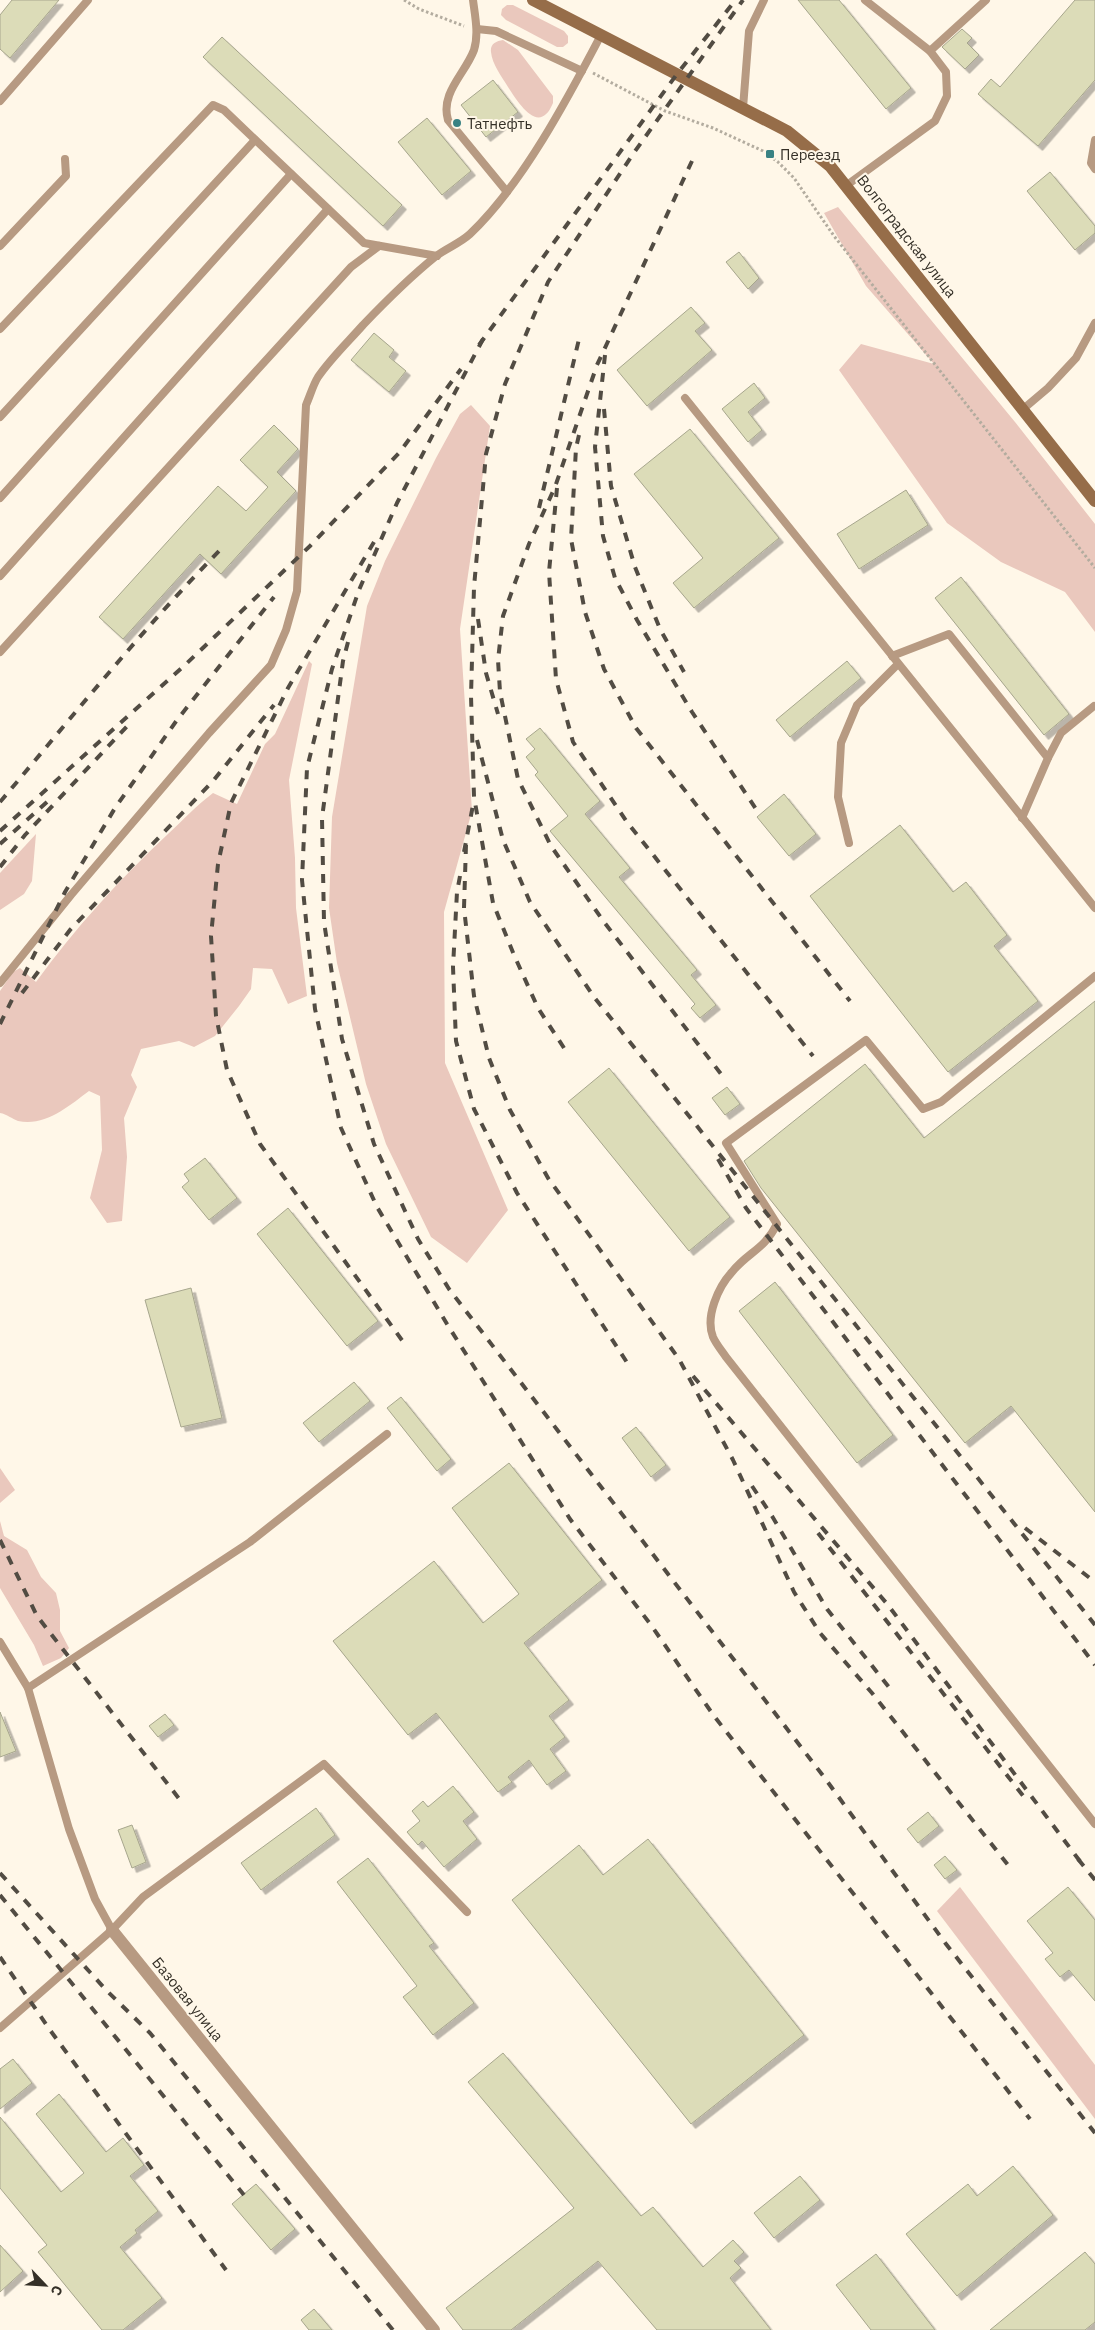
<svg xmlns="http://www.w3.org/2000/svg" width="1095" height="2330" viewBox="0 0 1095 2330" font-family="'IBM Plex Sans',sans-serif">
	<style>
		.green { fill: #eac8bd }
		.building { fill: #dcdcb8; stroke: #a7a68d; filter: url(#shadow) }
		.lines { fill: none; stroke-linecap: round; stroke-linejoin: round }
		.path { stroke: #b3ac9f; stroke-width: 3; stroke-dasharray: 2.5 2.5; stroke-linecap: butt }
		.service { stroke: #b79a82; stroke-width: 8 }
		.minor { stroke: #b79a82; stroke-width: 12 }
		.secondary { stroke: #966d49; stroke-width: 12 }
		.rail { stroke: #524c43; stroke-width: 4; stroke-dasharray: 9 9; stroke-linecap: butt }
		.poi-dot { fill: #398283; stroke: #fff7e8; stroke-width: 2 }
		.labels { text-anchor: middle; dominant-baseline: central; stroke-width: 4; stroke-linejoin: round; paint-order: stroke }
		.poi-label { font-size: 15px; fill: #353027; stroke: #fff7e8; text-anchor: start }
		.street-label { font-size: 15px; fill: #353027; stroke: #fff7e8 }
	</style>
	<defs>
		<filter id="shadow"><feDropShadow dx="4.5" dy="4.5" stdDeviation="0" flood-color="#0004"/></filter>
	</defs>
	<rect width="100%" height="100%" fill="#fff7e8"/>
	<g class="green">
		<path d="M507 5H513L564 31 568 36V43L563 47H557L506 20 501 15 502 9Z"/>
		<path d="M503 40 518 50 553 96V103C539 137 518 102 508 87 502 77 492 64 491 52 490 44 496 41 503 40Z"/>
		<path d="M838 207 1015 422 1095 524V632L1065 592 1001 562 947 523 839 370 861 344 934 364 866 286 824 213Z"/>
		<path d="M471 405 490 426 460 629 472 811 444 912 445 1063 508 1210 467 1263 431 1237 386 1144 366 1084 337 963 329 908 332 817 367 606 385 561 436 458 460 414Z"/>
		<path d="M309 661 312 664 289 780 295 858 296 908 307 996 288 1004 272 969 253 968 251 989 239 1006 215 1036 194 1047 179 1041 141 1049 131 1075 137 1087 124 1118 127 1157 122 1221 107 1223 90 1198 102 1150 100 1096 89 1091C69 1106 45 1127 18 1121 12 1119 7 1114 0 1113V991L13 972 20 968 36 982C75 928 120 879 168 834 183 820 197 805 213 793L237 804 265 744 275 734Z"/>
		<path d="M36 834 32 881 24 894 0 910V873Z"/>
		<path d="M0 1468 15 1490 0 1503Z"/>
		<path d="M0 1521 4 1536 27 1550 41 1577 56 1593 60 1610V1631L69 1648 61 1658 43 1666 34 1645 0 1588Z"/>
		<path d="M960 1887 1095 2065V2119L937 1911Z"/>
	</g>
	<g class="building">
		<path d="M12 0H59L10 58 0 49V15Z"/>
		<path d="M798 0H839L911 88 886 109Z"/>
		<path d="M1075 0H1095V80L1038 146 978 94 991 79 1000 87Z"/>
		<path d="M962 29 972 38 967 43 979 55 965 69 942 47Z"/>
		<path d="M222 37 402 205 383 226 203 57Z"/>
		<path d="M493 80 518 112 486 137 461 105Z"/>
		<path d="M427 118 471 171 442 195 398 142Z"/>
		<path d="M1050 172 1095 226V233L1075 250 1027 191Z"/>
		<path d="M739 252 759 278 748 289 726 262Z"/>
		<path d="M691 307 705 323 695 331 712 350 647 406 617 370Z"/>
		<path d="M374 333 394 350 389 357 406 371 389 392 351 360Z"/>
		<path d="M754 383 765 398 748 412 762 430 748 442 722 409Z"/>
		<path d="M274 425 298 449 277 472 296 491 221 574 200 554 123 639 99 617 218 486 246 511 268 487 240 460Z"/>
		<path d="M690 429 779 538 694 608 673 583 703 558 634 474Z"/>
		<path d="M906 490 928 525 859 569 837 534Z"/>
		<path d="M961 577 1069 714 1044 735 935 598Z"/>
		<path d="M847 661 861 678 790 737 776 720Z"/>
		<path d="M540 728 600 801 585 814 630 868 619 877 697 970 691 975 716 1005 700 1018 691 1008 695 1004 550 831 568 816 535 775 538 772 526 757 535 749 526 739Z"/>
		<path d="M784 794 816 834 789 856 757 817Z"/>
		<path d="M900 825 953 892 966 882 1007 935 994 946 1038 1001 948 1072 810 896Z"/>
		<path d="M1095 1001V1512L1011 1406 965 1443 761 1188 744 1161 865 1064 924 1138Z"/>
		<path d="M609 1068 730 1217 689 1251 568 1102Z"/>
		<path d="M727 1087 740 1104 725 1115 712 1098Z"/>
		<path d="M205 1158 237 1198 209 1220 182 1187 189 1181 184 1174Z"/>
		<path d="M288 1208 378 1321 347 1346 257 1234Z"/>
		<path d="M775 1282 893 1435 857 1463 739 1311Z"/>
		<path d="M191 1288 222 1418 181 1427 145 1300Z"/>
		<path d="M354 1382 370 1401 319 1442 303 1423Z"/>
		<path d="M401 1397 451 1459 437 1471 387 1408Z"/>
		<path d="M636 1427 666 1465 651 1477 622 1438Z"/>
		<path d="M509 1463 602 1580 524 1643 569 1700 549 1716 565 1737 550 1749 566 1771 547 1785 529 1760 508 1777 512 1782 498 1792 436 1713 408 1735 333 1641 434 1561 483 1623 519 1594 452 1508Z"/>
		<path d="M0 1712 16 1751 0 1757Z"/>
		<path d="M165 1714 174 1725 158 1737 149 1726Z"/>
		<path d="M453 1786 474 1812 463 1821 477 1839 444 1867 422 1841 418 1845 407 1832 420 1821 412 1811 423 1801 428 1807Z"/>
		<path d="M316 1808 335 1835 261 1890 241 1863Z"/>
		<path d="M928 1812 939 1826 918 1843 907 1829Z"/>
		<path d="M132 1825 146 1862 132 1868 118 1830Z"/>
		<path d="M648 1839 804 2035 691 2124 512 1900 579 1845 603 1875Z"/>
		<path d="M945 1856 957 1870 945 1879 934 1865Z"/>
		<path d="M368 1858 434 1943 429 1946 474 2003 433 2035 403 1997 417 1986 337 1882Z"/>
		<path d="M1068 1887 1095 1920V2001L1069 1970 1060 1977 1045 1959 1053 1953 1027 1921Z"/>
		<path d="M503 2053 641 2216 653 2207 703 2267 733 2240 744 2252 734 2261 741 2268 730 2278 771 2330H657L598 2261 511 2330H463L446 2308 574 2208 468 2082Z"/>
		<path d="M13 2059 32 2083 0 2109V2069Z"/>
		<path d="M59 2094 106 2152 123 2138 144 2165 130 2176 158 2211 135 2230 137 2233 120 2247 162 2298 123 2330H102L38 2252 47 2245 0 2188V2117L61 2192 84 2173 36 2114Z"/>
		<path d="M1013 2166 1053 2215 957 2296 906 2234 968 2184 977 2196Z"/>
		<path d="M800 2176 820 2200 774 2238 754 2213Z"/>
		<path d="M256 2184 295 2229 271 2250 232 2204Z"/>
		<path d="M0 2245 23 2271 0 2292Z"/>
		<path d="M1085 2252 1095 2264V2322L1085 2330H990Z"/>
		<path d="M876 2254 935 2330H871L836 2285Z"/>
		<path d="M314 2309 332 2330H309L301 2320Z"/>
	</g>
	<g class="lines">
		<g class="path">
			<path d="M404 0 419 9 464 26"/>
			<path d="M593 73 665 111 713 128 763 151 778 162 794 178 834 236 1095 568"/>
		</g>
		<g class="service">
			<path d="M473 0C475 16 479 34 474 50 465 74 440 93 448 120L507 192"/>
			<path d="M865 0 930 51"/>
			<path d="M477 29 496 31 582 71"/>
			<path d="M0 101 88 0"/>
			<path d="M743 108 749 31 764 0"/>
			<path d="M1095 140 1091 163 1095 169"/>
			<path d="M847 185 935 121 947 96 946 72 930 51 986 0"/>
			<path d="M0 246 66 176 65 159"/>
			<path d="M0 329 213 105 224 110 364 243 437 256"/>
			<path d="M685 398 1095 908"/>
			<path d="M1022 410 1048 388 1076 358 1095 323"/>
			<path d="M0 417 255 140"/>
			<path d="M0 498 291 174"/>
			<path d="M0 576 328 209"/>
			<path d="M0 652 351 267 379 246"/>
			<path d="M892 656 949 634 1048 758 1022 818"/>
			<path d="M1048 758 1061 733 1094 706"/>
			<path d="M849 843 838 797 841 743 857 705 898 664"/>
			<path d="M1095 976 941 1102 923 1109 866 1040 726 1143 777 1224C764 1250 748 1252 732 1272 718 1287 705 1317 713 1337 716 1344 722 1351 726 1357L1095 1824"/>
			<path d="M0 983 71 895 209 733 271 665 286 630 297 591 306 405C310 396 313 385 318 377 331 358 348 342 363 325 386 301 409 278 435 257 446 248 459 244 470 234 522 185 568 98 601 35"/>
			<path d="M0 1642 28 1688 69 1829 95 1899 112 1930"/>
			<path d="M28 1688 250 1542 387 1434"/>
			<path d="M0 2028 112 1930 143 1897 324 1764 467 1912"/>
		</g>
		<path class="minor" d="M112 1930 434 2330"/>
		<path class="secondary" d="M533 0 787 131 830 166 1095 501"/>
		<g class="rail">
			<path d="M692 161 597 365 555 487 529 544 503 616 498 660 500 692 518 779 551 846 604 922 721 1074"/>
			<path d="M483 339 397 503 359 590 332 669 307 768 302 880 315 1009 341 1128 377 1207 447 1324 570 1519 651 1625 714 1716 1030 2119"/>
			<path d="M479 345 677 74 734 2"/>
			<path d="M605 355 595 447 603 536 615 578 637 620 692 712 756 809"/>
			<path d="M604 409 611 486 635 567 660 629 684 672"/>
			<path d="M579 435 576 448 571 539 585 612 604 669 636 728 850 1001"/>
			<path d="M557 488 549 572 556 679 573 742 627 822 813 1056"/>
			<path d="M539 508 579 339"/>
			<path d="M374 542 288 688 231 803 218 864 211 936 216 1016 227 1070 260 1144 404 1343"/>
			<path d="M478 619 486 673 498 714"/>
			<path d="M348 642 343 661 322 818 324 922 342 1039 374 1144 418 1239 449 1289 824 1777 946 1944 1095 2133"/>
			<path d="M477 740 503 840 530 902 594 997 1095 1625"/>
			<path d="M0 802C73 716 144 627 223 547"/>
			<path d="M0 831 186 664 310 546 399 453 461 369"/>
			<path d="M0 844 47 802"/>
			<path d="M466 845 464 908 474 996 489 1058 510 1110 548 1178 679 1359 733 1460 794 1592 820 1633 872 1693 1012 1870"/>
			<path d="M464 852 473 805"/>
			<path d="M0 867 25 835 131 722"/>
			<path d="M460 876 457 892 453 967 456 1041 474 1109 517 1193 628 1364"/>
			<path d="M22 993 70 930 213 781 274 705"/>
			<path d="M0 1024 65 892 115 808 177 720 274 597"/>
			<path d="M564 1048 538 1008 514 955 493 903 474 797 471 696 474 587 486 454 505 384 548 282 633 154 743 0"/>
			<path d="M718 1159 746 1208 1095 1665"/>
			<path d="M693 1376 888 1605 1082 1864"/>
			<path d="M752 1486 772 1516 827 1609 892 1691"/>
			<path d="M1025 1528 1095 1582"/>
			<path d="M818 1533 1024 1797"/>
			<path d="M0 1540 37 1616 184 1805"/>
			<path d="M1078 1859 1095 1880"/>
			<path d="M0 1873 107 1991 150 2033 393 2330"/>
			<path d="M0 1895 244 2195"/>
			<path d="M0 1957 50 2030 226 2270"/>
		</g>
	</g>
	<g class="poi-dot">
		<circle cx="457" cy="123" r="5"/>
		<rect x="765" y="149" width="10" height="10" rx="2.5"/>
	</g>
	<g class="labels">
		<g class="poi-label">
			<text x="467" y="123">Татнефть</text>
			<text x="780" y="154">Переезд</text>
		</g>
		<g class="street-label">
			<text transform="translate(907 236) rotate(52)">Волгоградская улица</text>
			<text transform="translate(188 1999) rotate(51)">Базовая улица</text>
		</g>
	</g>
	<g transform="translate(45 2285) rotate(115)" stroke="#fff7e8" stroke-width="4" paint-order="stroke">
	<path d="M0-4L9 19L0 12L-9 19Z" fill="#353027"/>
	<text y="-8" font-size="14" font-weight="bold" text-anchor="middle" fill="#353027">С</text>
	</g>
</svg>
